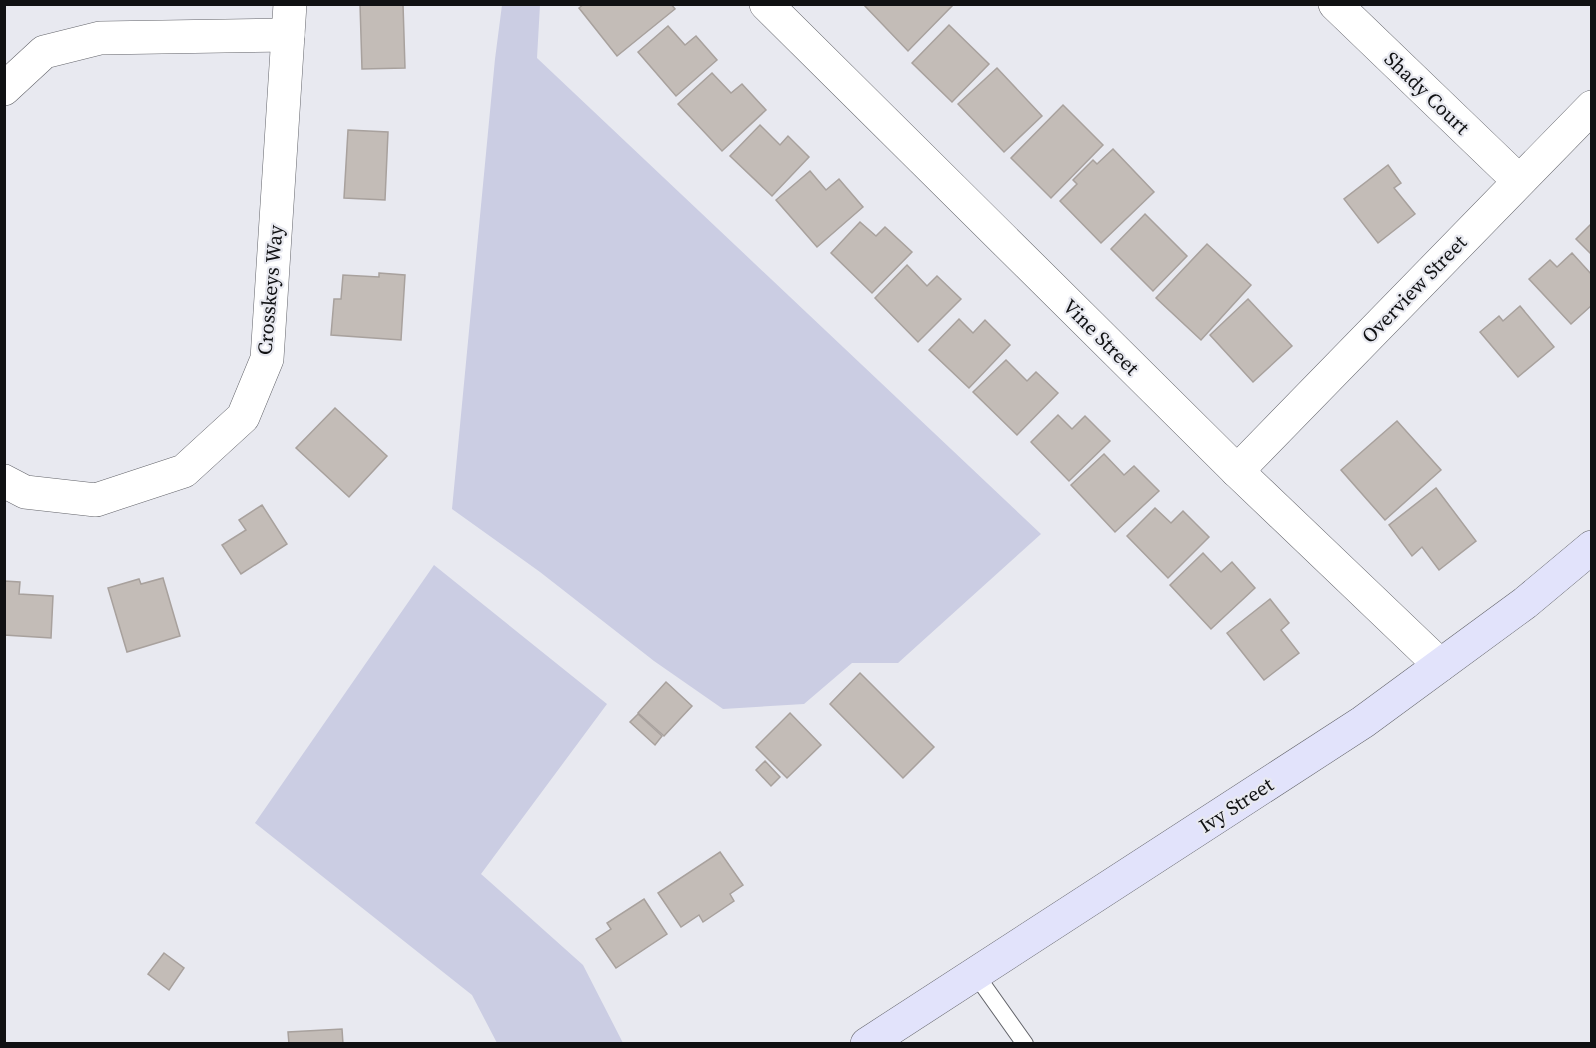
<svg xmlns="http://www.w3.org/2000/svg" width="1596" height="1048" viewBox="0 0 1596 1048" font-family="'Source Serif 4',serif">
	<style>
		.green { fill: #cbcde3 }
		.building { fill: #c3bcb7; stroke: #a8a19d; stroke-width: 1.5 }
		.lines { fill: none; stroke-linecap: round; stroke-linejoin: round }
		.lane-casing { stroke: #63646a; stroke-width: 18 }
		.street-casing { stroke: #63646a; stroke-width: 34 }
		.secondary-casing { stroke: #63646a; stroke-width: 34 }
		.lane { stroke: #fff; stroke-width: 16 }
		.street { stroke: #fff; stroke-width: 33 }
		.secondary { stroke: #e2e3fb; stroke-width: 33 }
		.labels { text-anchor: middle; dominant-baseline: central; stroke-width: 4.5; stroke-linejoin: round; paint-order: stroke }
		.street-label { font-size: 20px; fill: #101113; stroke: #e8e9f0 }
	</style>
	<rect width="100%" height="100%" fill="#e8e9f0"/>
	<g class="green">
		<path d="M540 5 537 58 1041 534 898 663H852L804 704 723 709 654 661 540 572 452 509 495 59 502 5Z"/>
		<path d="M434 565 607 704 481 874 583 965 623 1043H497L472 995 255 823Z"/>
	</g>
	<g class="building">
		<path d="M360 4H403L405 68 362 69Z"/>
		<path d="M584 4H671L675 9 617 56 579 8Z"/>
		<path d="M863 4H954L908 51Z"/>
		<path d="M949 25 989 64 952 102 912 63Z"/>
		<path d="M668 26 685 45 696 36 717 60 676 96 638 52Z"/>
		<path d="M997 68 1042 116 1004 152 958 104Z"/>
		<path d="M712 73 731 93 742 84 766 110 722 151 678 104Z"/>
		<path d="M1063 105 1103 145 1051 198 1011 158Z"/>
		<path d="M760 125 780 145 788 136 809 157 772 196 730 156Z"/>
		<path d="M348 130 388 132 385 200 344 198Z"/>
		<path d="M1113 149 1154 192 1101 243 1060 201 1077 184 1073 180 1093 160 1097 164Z"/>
		<path d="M1388 165 1401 183 1394 188 1415 214 1378 243 1344 199Z"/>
		<path d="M810 171 826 190 839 179 863 207 817 247 776 200Z"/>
		<path d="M1145 214 1187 256 1153 291 1111 249Z"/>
		<path d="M860 222 876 236 885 227 912 252 872 293 831 253Z"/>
		<path d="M1592 223V255L1576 239Z"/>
		<path d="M1207 244 1251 285 1201 340 1156 298Z"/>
		<path d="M1572 253 1592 275V305L1571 324 1529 279 1550 260 1557 267Z"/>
		<path d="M907 265 927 286 937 276 961 299 918 342 875 298Z"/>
		<path d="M379 273 405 275 401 340 331 335 334 299H341L343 275 379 277Z"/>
		<path d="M1248 299 1292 346 1253 382 1210 335Z"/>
		<path d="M1520 306 1554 347 1518 377 1480 332 1499 316 1503 321Z"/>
		<path d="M959 319 973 333 985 320 1010 345 969 388 929 350Z"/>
		<path d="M1006 360 1027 381 1036 372 1058 393 1017 435 973 392Z"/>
		<path d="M335 408 387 456 349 497 296 448Z"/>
		<path d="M1058 415 1072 429 1085 416 1110 441 1069 481 1031 442Z"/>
		<path d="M1397 421 1441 470 1385 520 1341 470Z"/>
		<path d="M1104 454 1124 475 1134 466 1159 491 1115 532 1071 485Z"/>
		<path d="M1436 488 1476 541 1439 570 1422 547 1412 556 1389 525Z"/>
		<path d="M262 505 287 544 241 574 222 545 246 530 239 520Z"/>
		<path d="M1155 508 1171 523 1183 511 1209 537 1168 578 1127 536Z"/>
		<path d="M1203 553 1221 572 1232 562 1255 588 1211 629 1170 585Z"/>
		<path d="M163 578 180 636 127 652 108 588 139 579 141 584Z"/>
		<path d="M4 581 20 582 19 594 53 596 51 638 4 635Z"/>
		<path d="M1270 599 1289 623 1281 630 1299 653 1264 680 1227 633Z"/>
		<path d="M860 673 934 747 903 778 830 704Z"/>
		<path d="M666 682 692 706 664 736 638 713Z"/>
		<path d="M790 713 821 745 787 778 756 747Z"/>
		<path d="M638 714 662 736 655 745 630 722Z"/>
		<path d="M765 761 780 777 771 786 756 770Z"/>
		<path d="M720 852 743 885 730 894 734 901 703 922 699 915 681 927 658 893Z"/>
		<path d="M644 899 667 934 616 968 596 939 611 929 607 923Z"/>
		<path d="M164 953 184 968 169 990 148 974Z"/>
		<path d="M342 1029 343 1044H289L288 1032Z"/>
	</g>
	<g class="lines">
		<g class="lane-casing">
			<path id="lane" d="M976 975 1025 1044"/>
		</g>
		<g class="street-casing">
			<g id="street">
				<path d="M766 4 1237 471 1440 665"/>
				<path d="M1335 4 1519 181"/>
				<path d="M4 89 44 52 100 38 288 35"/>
				<path d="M1237 471 1592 107"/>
				<path d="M4 481 25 492 96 500 184 471 243 417 267 359 290 4"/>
			</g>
		</g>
		<g class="secondary-casing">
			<path id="secondary" d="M867 1044 1363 722 1525 603 1592 547"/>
		</g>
		<use href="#lane" class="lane"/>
		<use href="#street" class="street"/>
		<use href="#secondary" class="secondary"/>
	</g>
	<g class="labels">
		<g class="street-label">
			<text transform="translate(1427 93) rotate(44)">Shady Court</text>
			<text transform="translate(1414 289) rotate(-46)">Overview Street</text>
			<text transform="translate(270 290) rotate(-85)">Crosskeys Way</text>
			<text transform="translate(1101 337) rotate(45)">Vine Street</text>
			<text transform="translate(1236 805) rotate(-33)">Ivy Street</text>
		</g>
	</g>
	<rect width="1596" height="1048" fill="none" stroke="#101113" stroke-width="12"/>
</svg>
